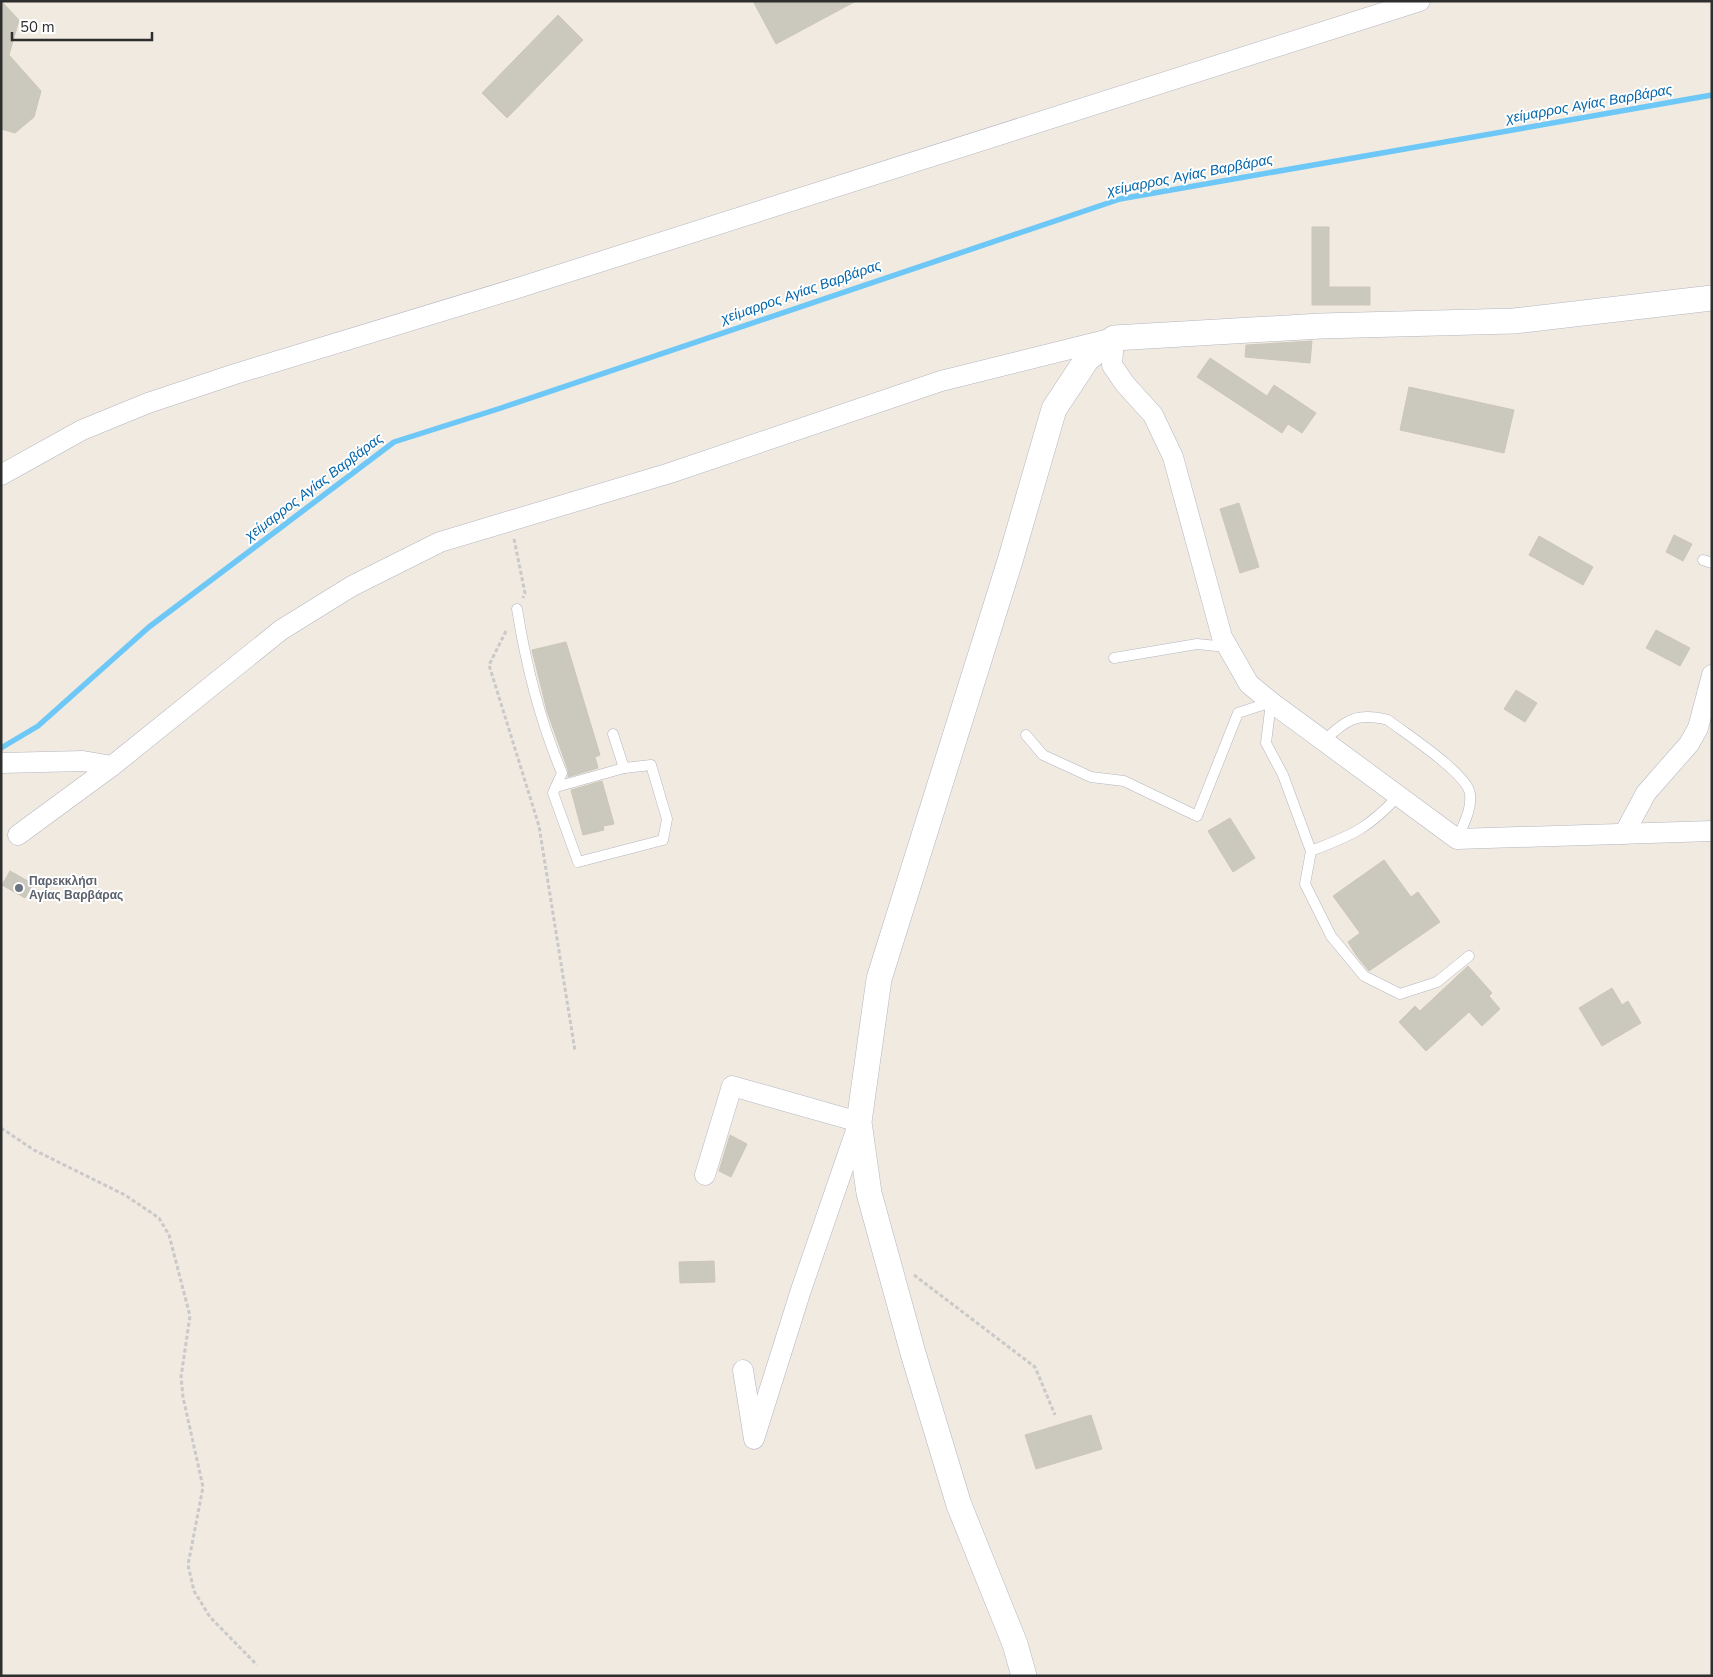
<svg xmlns="http://www.w3.org/2000/svg" width="1713" height="1677" viewBox="0 0 1713 1677" font-family="'Nunito Sans',sans-serif">
	<style>
		.lines { fill: none; stroke-linecap: round; stroke-linejoin: round }
		.stream { stroke: #6ec8f7; stroke-width: 5.5 }
		.building { fill: #cbc8be; stroke: #ccc7b9 }
		.service-casing { stroke: #b4b5c2; stroke-width: 11 }
		.minor-casing { stroke: #b4b5c2; stroke-width: 21 }
		.tertiary-casing { stroke: #b4b5c2; stroke-width: 26 }
		.path { stroke: #c9c9c9; stroke-width: 3; stroke-dasharray: 4 2.5; stroke-linecap: butt }
		.service { stroke: #fff; stroke-width: 10 }
		.minor { stroke: #fff; stroke-width: 20 }
		.tertiary { stroke: #fff; stroke-width: 25 }
		.worship-dot { fill: #6b7280; stroke: #fff; stroke-width: 2 }
		.labels { text-anchor: middle; dominant-baseline: central; stroke-width: 4; stroke-linejoin: round; paint-order: stroke }
		.worship-label { font-size: 12px; font-weight: bold; fill: #5b616d; stroke: #fff; text-anchor: start }
		.water-label { font-size: 14px; font-style: italic; fill: #0466ab; stroke: #fff }
	</style>
	<rect width="100%" height="100%" fill="#f0eae0"/>
	<g class="lines">
		<path class="stream" d="M1 748 38 726 149 627 394 442 501 408 1120 199 1712 95"/>
	</g>
	<g class="building">
		<path d="M1 1 19 20 9 55 41 91 34 117 15 133 1 129Z"/>
		<path d="M753 1H856L776 44Z"/>
		<path d="M558 15 583 40 507 118 482 93Z"/>
		<path d="M1312 227H1329V287H1370V305H1312Z"/>
		<path d="M1312 341 1310 363 1245 357 1246 345Z"/>
		<path d="M1210 358 1267 396 1274 385 1316 413 1302 433 1288 424 1282 433 1197 377Z"/>
		<path d="M1409 387 1514 410 1504 453 1400 430Z"/>
		<path d="M1239 503 1259 567 1240 573 1220 509Z"/>
		<path d="M1674 535 1692 544 1683 561 1666 552Z"/>
		<path d="M1539 536 1593 567 1583 585 1529 555Z"/>
		<path d="M1656 630 1690 648 1680 666 1646 648Z"/>
		<path d="M566 642 600 755 595 757 598 768 568 777V770L547 711 532 650Z"/>
		<path d="M1516 690 1537 703 1525 722 1504 709Z"/>
		<path d="M602 781 614 824 603 826 604 830 583 835 571 790Z"/>
		<path d="M1230 818 1255 858 1233 872 1208 831Z"/>
		<path d="M1384 860 1411 897 1418 892 1440 922 1369 971 1356 955 1348 942 1360 933 1333 896Z"/>
		<path d="M10 871 33 884 25 898 2 885Z"/>
		<path d="M1468 966 1492 993 1489 996 1500 1009 1482 1026 1469 1012 1426 1051 1399 1022 1415 1006 1420 1011Z"/>
		<path d="M1612 988 1622 1005 1628 1001 1641 1023 1602 1046 1579 1008Z"/>
		<path d="M730 1135 747 1144 731 1177 719 1171Z"/>
		<path d="M714 1261 715 1282 680 1283 679 1262Z"/>
		<path d="M1091 1415 1102 1449 1036 1469 1025 1435Z"/>
	</g>
	<g class="lines">
		<g class="service-casing">
			<g id="service">
				<path d="M1703 560 1712 563"/>
				<path d="M517 609C526 665 540 721 562 773L553 793 578 862 663 840 667 819 651 765 624 768 613 734"/>
				<path d="M1114 658 1197 644 1227 647"/>
				<path d="M1026 735 1043 755 1091 777 1124 781 1197 816 1238 713 1271 702 1266 743 1283 775 1311 851 1305 884 1331 936 1364 976 1400 994 1437 982 1469 956"/>
				<path d="M1324 741C1345 720 1357 712 1388 720 1406 734 1468 774 1470 794 1472 810 1463 825 1457 839"/>
				<path d="M556 787 624 768"/>
				<path d="M1311 851C1352 835 1368 829 1398 796"/>
			</g>
		</g>
		<g class="minor-casing">
			<g id="minor">
				<path d="M1 475 82 430 148 403 235 374 521 287 1420 1"/>
				<path d="M1 763 83 761 112 766 281 630 352 586 440 542 670 473 941 381 1114 338 1112 365 1125 384 1153 415 1173 457 1222 637 1249 684 1271 702 1457 839 1712 831"/>
				<path d="M1624 834 1646 793 1689 744 1698 728 1712 675"/>
				<path d="M18 835 112 766"/>
				<path d="M705 1175 732 1086 859 1122 801 1290 754 1439 743 1370"/>
			</g>
		</g>
		<g class="tertiary-casing">
			<path id="tertiary" d="M1024 1676 1015 1644 959 1505 913 1353 869 1193 859 1122 879 979 1010 561 1054 409 1087 359 1114 338 1321 326 1514 321 1712 298"/>
		</g>
		<g class="path">
			<path d="M514 539 525 593 523 598"/>
			<path d="M506 631 489 665 539 826 575 1051"/>
			<path d="M1 1128 34 1150 125 1195 159 1218 169 1235 190 1316 181 1377 183 1397 203 1487 188 1565 194 1591 210 1617 257 1665"/>
			<path d="M914 1275 1035 1367 1055 1415"/>
		</g>
		<use href="#service" class="service"/>
		<use href="#minor" class="minor"/>
		<use href="#tertiary" class="tertiary"/>
	</g>
	<circle class="worship-dot" cx="19" cy="888" r="5"/>
	<g class="labels">
		<g class="worship-label">
			<text x="29" y="881">Παρεκκλήσι<tspan x="29" dy="14">Αγίας Βαρβάρας</tspan></text>
		</g>
		<g class="water-label">
			<text transform="translate(1589 104) rotate(-10)">χείμαρρος Αγίας Βαρβάρας</text>
			<text transform="translate(1190 175) rotate(-11)">χείμαρρος Αγίας Βαρβάρας</text>
			<text transform="translate(801 292) rotate(-19)">χείμαρρος Αγίας Βαρβάρας</text>
			<text transform="translate(314 487) rotate(-37)">χείμαρρος Αγίας Βαρβάρας</text>
		</g>
	</g>
	<rect width="1713" height="1677" fill="none" stroke="#2e2e2e" stroke-width="5"/>
	<path d="M12 32v8h140v-8" fill="none" stroke="#2e2e2e" stroke-width="2.5"/>
	<text x="20" y="32" font-size="15" fill="#2e2e2e" stroke="#ffffff" stroke-width="4" paint-order="stroke">50 m</text>
</svg>
